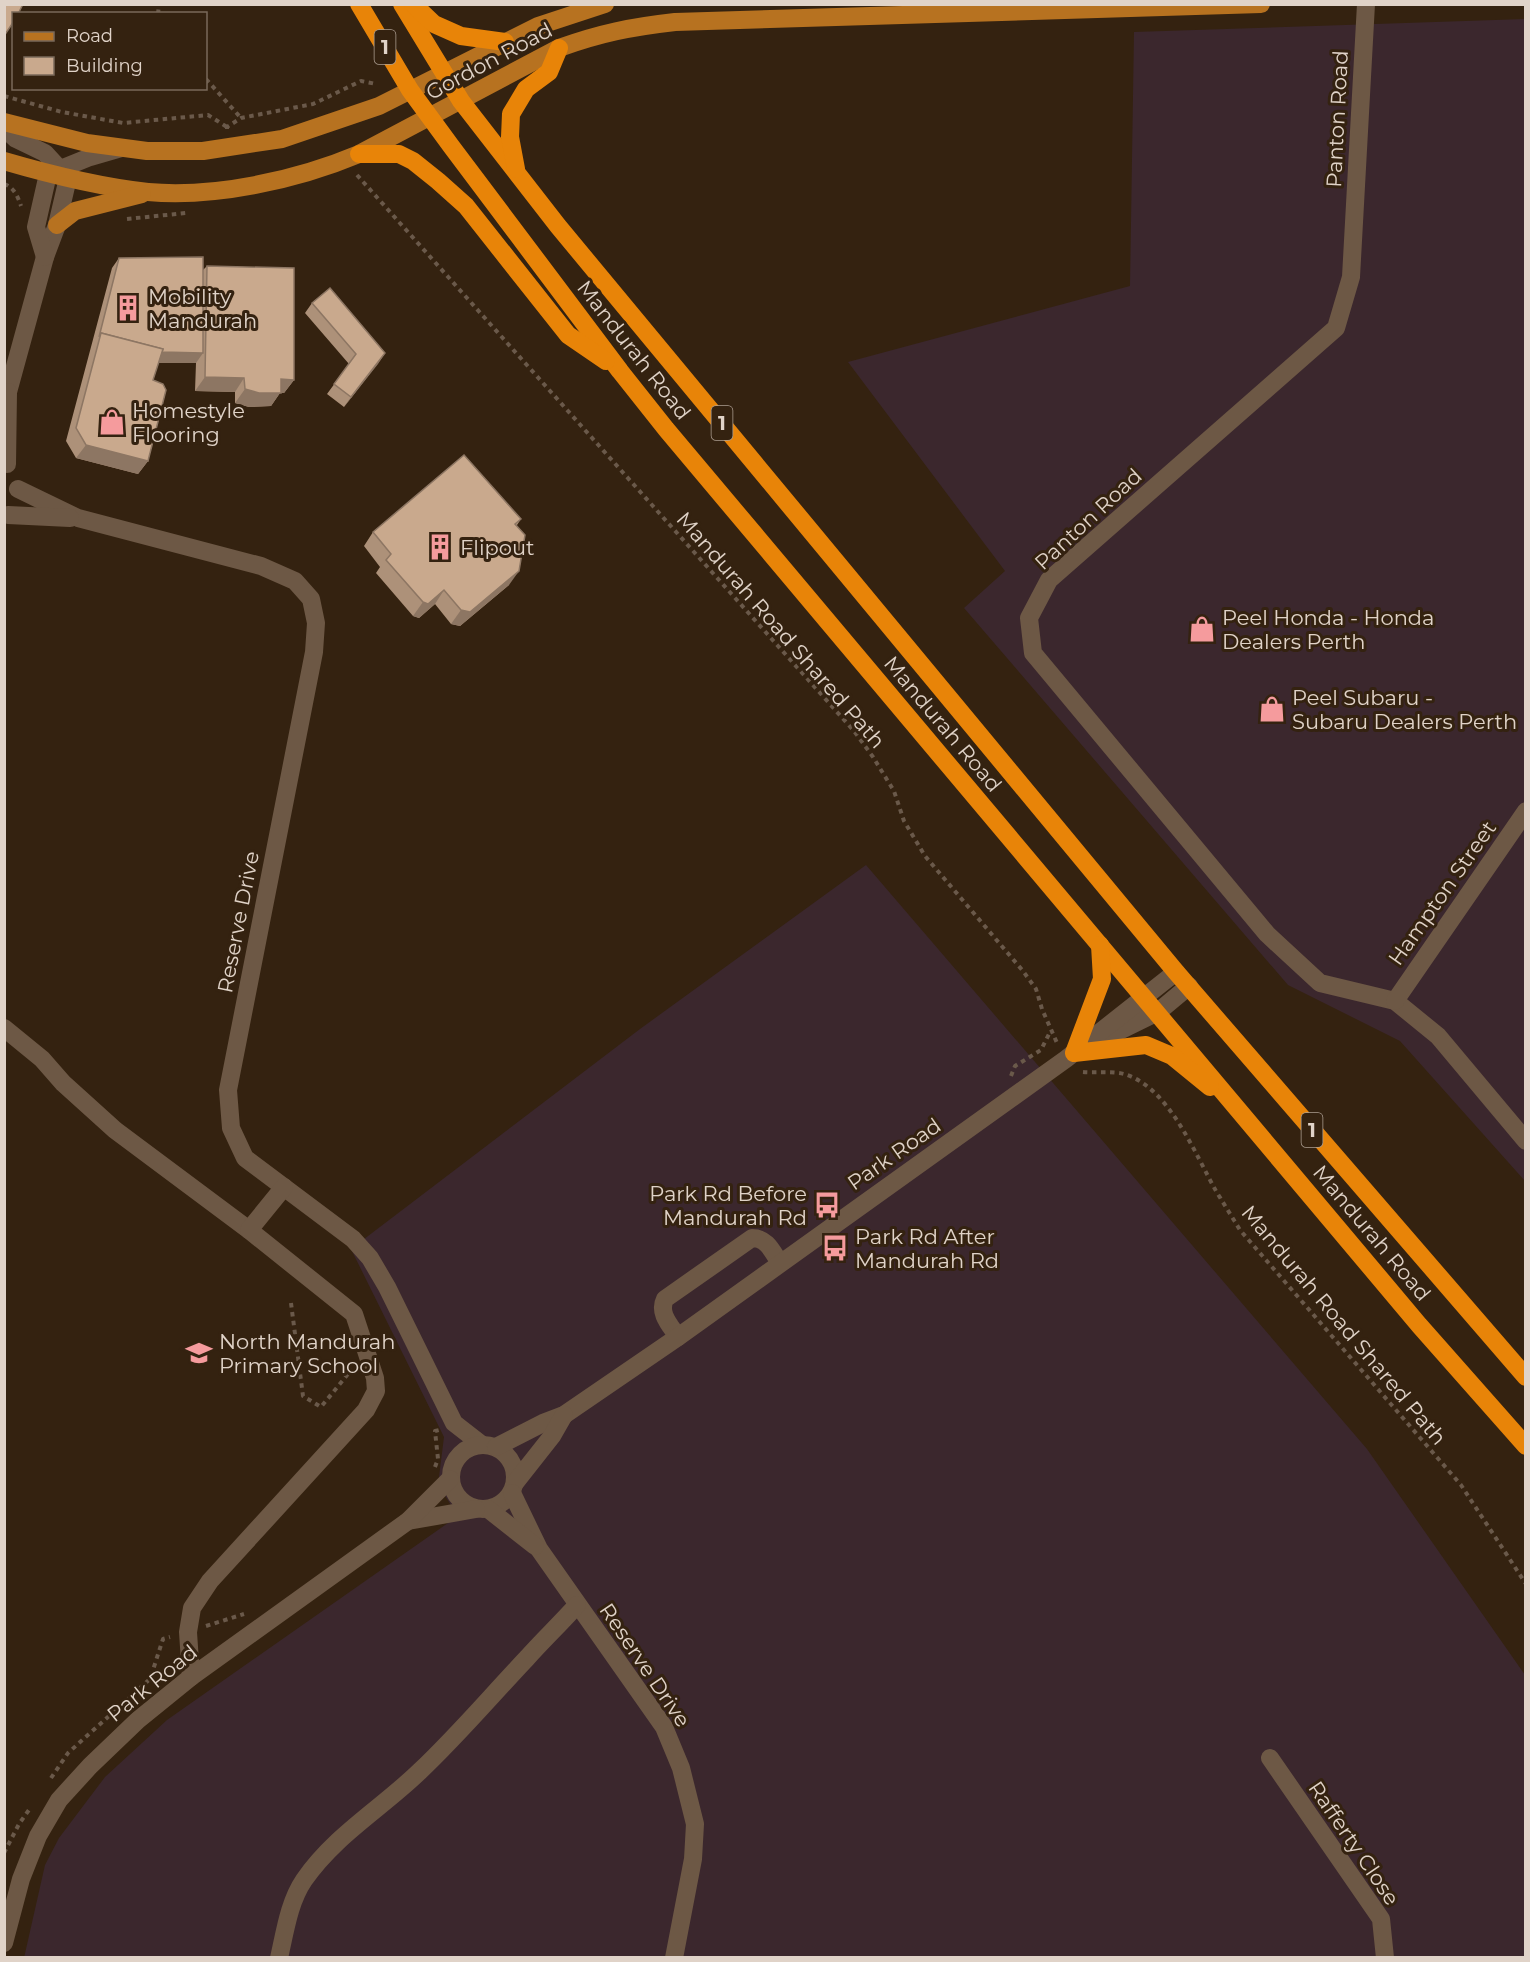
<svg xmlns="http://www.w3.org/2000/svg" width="1530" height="1962" viewBox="0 0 1530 1962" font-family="Montserrat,sans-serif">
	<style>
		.industrial { fill: #3b272d }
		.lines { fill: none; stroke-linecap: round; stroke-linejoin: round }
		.path { stroke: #6a594a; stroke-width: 4; stroke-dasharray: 4.5 4.5; stroke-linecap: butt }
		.minor { stroke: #6d5845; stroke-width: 18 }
		.major { stroke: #b77220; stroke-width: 18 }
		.highway { stroke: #e88408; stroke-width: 18 }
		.wall { fill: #ad9179 }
		.shaded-wall { fill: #8d7663 }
		.building { fill: #c9a98d; stroke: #8d7663; stroke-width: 1.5 }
		.labels { text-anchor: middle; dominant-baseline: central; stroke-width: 6; stroke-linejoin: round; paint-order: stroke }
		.shield { fill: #342210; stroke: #ac9e91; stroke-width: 1.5 }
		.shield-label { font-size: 20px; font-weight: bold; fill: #e0d3c8 }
		.street-label { font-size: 21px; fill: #e0d3c8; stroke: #342210 }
		.poi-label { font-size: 21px; fill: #e0d3c8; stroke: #342210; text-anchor: start }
	</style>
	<rect width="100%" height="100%" fill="#342210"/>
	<g class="industrial">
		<path d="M1525 19V1181L1400 1041 1288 985 964 608 1005 571 848 362 1130 286 1134 32Z"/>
		<path d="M866 865 1367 1449 1525 1675V1957L24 1958 45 1865 59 1838 105 1777 167 1720 458 1516 438 1485 444 1437 351 1249 640 1029Z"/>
	</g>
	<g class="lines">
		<g class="path">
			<path d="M158 14 159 4"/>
			<path d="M206 79 241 118"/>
			<path d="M4 96 62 112 123 123 208 115 227 127"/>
			<path d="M227 129V127L241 118 313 104 361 81 376 84"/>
			<path d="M357 175 854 731 873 757 894 791 904 821 925 856 1023 971 1036 989 1042 1009 1057 1043"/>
			<path d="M4 184C14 187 18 197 21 206"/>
			<path d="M127 219 186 213"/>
			<path d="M1083 1072C1095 1073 1112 1071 1124 1074 1169 1087 1195 1154 1216 1191 1224 1204 1232 1217 1240 1230L1461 1485 1526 1584"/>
			<path d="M1011 1076 1015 1066 1041 1050 1050 1032"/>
			<path d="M291 1303 303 1396 321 1407 352 1369"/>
			<path d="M435 1467 438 1459 435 1431 439 1430"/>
			<path d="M206 1626 244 1614"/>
			<path d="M51 1778 68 1753 150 1679 163 1639 170 1637"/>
			<path d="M4 1853 19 1824 31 1807"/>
		</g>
		<g class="minor">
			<path d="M1366 4 1351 277 1336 328 1049 580 1029 618 1033 653 1267 934 1320 983 1395 1001 1438 1036 1526 1141"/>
			<path d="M4 128 16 139 45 153 68 178 57 225 45 257 8 392 4 400"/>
			<path d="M45 257 36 227 48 174 90 157 121 148"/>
			<path d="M7 464 8 392"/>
			<path d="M18 489 78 518 261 566 295 581 311 599 316 623 314 652 228 1090 231 1128 245 1158 353 1239 370 1258 387 1287 454 1423 481 1444"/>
			<path d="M8 515 70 518"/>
			<path d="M1395 1001 1526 811"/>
			<path d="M4 1028 42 1059 63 1083 115 1130 249 1230"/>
			<path d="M1105 1038 1158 1012 1189 986"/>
			<path d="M678 1337C670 1325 658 1313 665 1299L752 1238C767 1238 772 1251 780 1263"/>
			<circle cx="483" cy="1477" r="32"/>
			<path d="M496 1447 543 1423 564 1415 678 1337 1066 1059 1176 972"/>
			<path d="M515 1483 552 1436 564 1415"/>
			<path d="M512 1493 539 1549 664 1727 681 1768 695 1824 693 1859 674 1958"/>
			<path d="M488 1509 535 1546"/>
			<path d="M408 1521 476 1509"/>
			<path d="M191 1677 188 1632 192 1608 210 1581 366 1410 376 1391 375 1378 354 1314 249 1230 284 1187"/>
			<path d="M1270 1758 1381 1919 1385 1958"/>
			<path d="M4 1943 21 1879 38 1836 59 1800 90 1766 138 1720 191 1677 408 1521 450 1479"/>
			<path d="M279 1958C285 1932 289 1902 304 1880 335 1835 382 1808 420 1771 458 1735 491 1696 527 1658 543 1640 561 1623 577 1605"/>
		</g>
		<g class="major">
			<path d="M4 122 87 143 147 151H203L282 139 379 106 538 26 605 4"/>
			<path d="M4 161C52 175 99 187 148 192 215 198 297 180 359 154L559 48C601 33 631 27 675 22L1261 4"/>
			<path d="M57 225 75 211 142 194"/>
		</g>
		<g class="highway">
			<path d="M359 4 410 90 451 146 620 371 666 429 1419 1325 1526 1446"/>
			<path d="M402 4 461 101 558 226 1176 972 1526 1377"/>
			<path d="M413 4 434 24 461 36 505 42"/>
			<path d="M359 154H399L413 161 438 181 466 206 568 335 606 361"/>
			<path d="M516 169 510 137 511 114 526 89 549 72 559 48"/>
			<path d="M1100 945 1102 979 1074 1053 1146 1045 1172 1056 1210 1087"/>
		</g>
	</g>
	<g class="wall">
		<path d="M119 258 203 270 207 266 294 380 284 393H280L271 406 249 407 235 403V392L195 391 196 363H158L153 380 148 461 138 474 76 458 66 441 112 268Z"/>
		<path d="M312 303 385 353 344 407 327 394 349 364 305 313Z"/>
		<path d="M521 519 517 525 509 585 460 626 451 624 435 604 419 618 413 616 376 573 380 567 364 546 373 532Z"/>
	</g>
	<g class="shaded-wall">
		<path d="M97 349 203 353 196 363H153Z"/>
		<path d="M385 353 378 364 344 407 351 397Z"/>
		<path d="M205 377 244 378 235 392 195 391Z"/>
		<path d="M281 379 294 380 284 393H280L271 406 249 407 235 403 245 389Z"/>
		<path d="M86 445 148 461 138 474 76 458Z"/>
		<path d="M519 571 509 585 460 626 451 624 461 610Z"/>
		<path d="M444 590 435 604 419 618 413 616 423 602Z"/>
	</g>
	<g class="building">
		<path d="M4 4H23L18 14H14V21L4 36Z"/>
		<path d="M203 257V353L162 352 163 349 101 333 99 337 119 258Z"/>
		<path d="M207 266 294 268V380L281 379V393H259L245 389 244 378 205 377Z"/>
		<path d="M330 288 385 353 351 397 334 384 356 354 312 303Z"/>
		<path d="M101 333 163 349 153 380 163 384 166 390 148 461 86 445 76 428Z"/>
		<path d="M464 455 521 519 515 524 525 535 519 571 470 612 461 610 444 590 428 604 423 602 386 560 391 554 373 532Z"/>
	</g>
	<defs>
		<g id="building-bare" transform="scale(2.07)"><path d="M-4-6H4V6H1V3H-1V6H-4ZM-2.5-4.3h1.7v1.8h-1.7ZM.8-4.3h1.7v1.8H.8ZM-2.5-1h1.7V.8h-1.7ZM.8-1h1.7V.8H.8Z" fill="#f59b9d" stroke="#342210" stroke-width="2.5" paint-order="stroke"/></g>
		<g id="shop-bare" transform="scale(2.07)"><path d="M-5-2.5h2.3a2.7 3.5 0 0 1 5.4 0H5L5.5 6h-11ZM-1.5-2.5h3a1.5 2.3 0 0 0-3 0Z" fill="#f59b9d" stroke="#342210" stroke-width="2.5" paint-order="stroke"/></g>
		<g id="bus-bare" transform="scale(2.07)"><path d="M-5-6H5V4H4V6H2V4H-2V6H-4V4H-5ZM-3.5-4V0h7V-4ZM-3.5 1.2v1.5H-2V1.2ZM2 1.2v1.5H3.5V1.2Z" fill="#f59b9d" stroke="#342210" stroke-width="2.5" paint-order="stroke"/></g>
		<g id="school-bare" transform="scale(2.07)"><path d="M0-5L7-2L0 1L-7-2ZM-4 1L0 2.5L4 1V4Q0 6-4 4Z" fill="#f59b9d" stroke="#342210" stroke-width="2.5" paint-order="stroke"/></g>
	</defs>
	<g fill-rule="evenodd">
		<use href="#building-bare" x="128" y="308"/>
		<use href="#shop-bare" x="112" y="422"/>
		<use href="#building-bare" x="440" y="547"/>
		<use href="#shop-bare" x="1202" y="629"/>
		<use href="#shop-bare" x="1272" y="709"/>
		<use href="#bus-bare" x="827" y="1205"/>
		<use href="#bus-bare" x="835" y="1248"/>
		<use href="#school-bare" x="199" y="1353"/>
	</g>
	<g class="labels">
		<g class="shield">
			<rect x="374.5" y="30" width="21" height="34" rx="4.5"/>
			<rect x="711.5" y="406" width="21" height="34" rx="4.5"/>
			<rect x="1301.5" y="1113" width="21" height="34" rx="4.5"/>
		</g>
		<g class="shield-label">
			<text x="385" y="47">1</text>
			<text x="722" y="423">1</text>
			<text x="1312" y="1130">1</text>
		</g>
		<g class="street-label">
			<text transform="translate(489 61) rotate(-28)">Gordon Road</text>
			<text transform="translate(1337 119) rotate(-87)">Panton Road</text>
			<text transform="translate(634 350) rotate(52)">Mandurah Road</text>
			<text transform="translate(1088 519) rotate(-43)">Panton Road</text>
			<text transform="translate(781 630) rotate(49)">Mandurah Road Shared Path</text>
			<text transform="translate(943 724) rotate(50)">Mandurah Road</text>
			<text transform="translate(1442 893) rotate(-55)">Hampton Street</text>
			<text transform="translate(238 922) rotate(-79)">Reserve Drive</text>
			<text transform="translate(894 1154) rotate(-35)">Park Road</text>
			<text transform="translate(1372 1233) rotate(50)">Mandurah Road</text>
			<text transform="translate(1344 1325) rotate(50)">Mandurah Road Shared Path</text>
			<text transform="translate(645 1665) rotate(56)">Reserve Drive</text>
			<text transform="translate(152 1683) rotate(-39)">Park Road</text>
			<text transform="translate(1354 1843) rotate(56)">Rafferty Close</text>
		</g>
		<g class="poi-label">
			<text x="148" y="296">Mobility<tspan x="148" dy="24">Mandurah</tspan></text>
			<text x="132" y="410">Homestyle<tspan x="132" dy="24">Flooring</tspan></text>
			<text x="460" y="547">Flipout</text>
			<text x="1222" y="617">Peel Honda - Honda<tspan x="1222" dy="24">Dealers Perth</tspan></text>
			<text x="1292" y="697">Peel Subaru -<tspan x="1292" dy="24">Subaru Dealers Perth</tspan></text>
			<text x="807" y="1193" text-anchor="end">Park Rd Before<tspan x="807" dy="24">Mandurah Rd</tspan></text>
			<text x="855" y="1236">Park Rd After<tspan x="855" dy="24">Mandurah Rd</tspan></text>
			<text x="219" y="1341">North Mandurah<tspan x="219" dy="24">Primary School</tspan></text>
		</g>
	</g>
	<rect width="1530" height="1962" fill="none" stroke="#e0d3c8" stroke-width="12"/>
	<rect x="12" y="12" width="195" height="78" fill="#342210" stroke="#79695a" stroke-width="1.5"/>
	<rect x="24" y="32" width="30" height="9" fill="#b77220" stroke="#79695a" stroke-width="1.5"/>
	<text x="66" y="42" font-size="18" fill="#e0d3c8">Road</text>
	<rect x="24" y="57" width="30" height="18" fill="#c9a98d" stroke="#79695a" stroke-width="1.5"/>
	<text x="66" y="72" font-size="18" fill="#e0d3c8">Building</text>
</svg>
